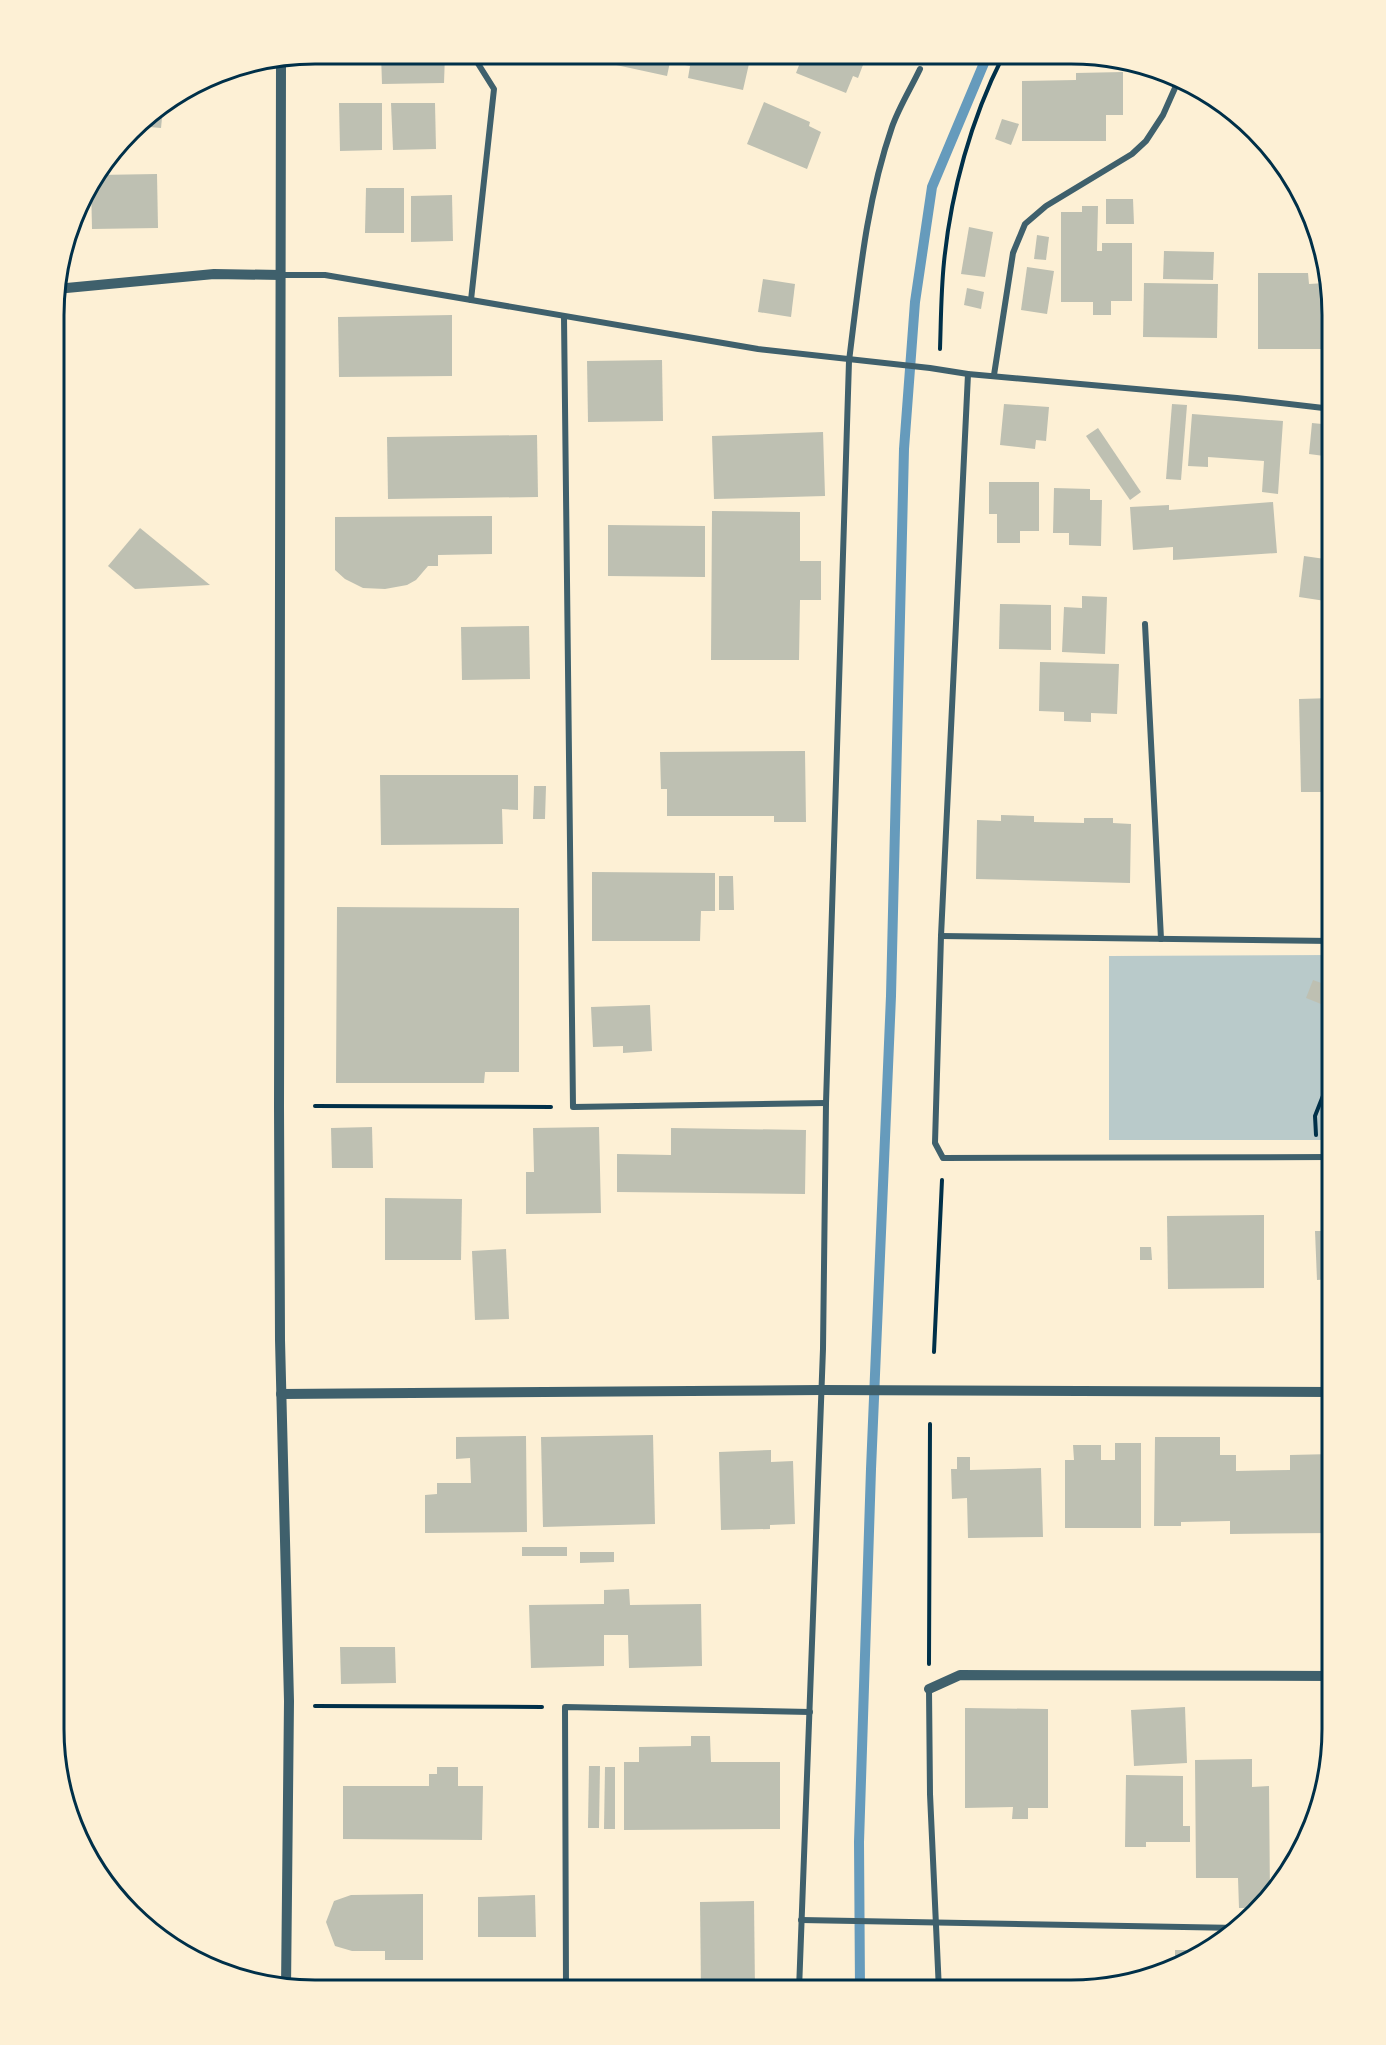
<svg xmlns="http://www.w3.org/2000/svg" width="1386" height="2045" viewBox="0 0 1386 2045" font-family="'Roboto Condensed',sans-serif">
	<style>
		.green { fill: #b9caca }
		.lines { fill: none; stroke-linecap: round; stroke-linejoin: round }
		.stream { stroke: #669bbc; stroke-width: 10 }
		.building { fill: #bec0b2 }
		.path { stroke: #003049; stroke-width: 4 }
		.minor { stroke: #3f606c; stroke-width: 6 }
		.tertiary { stroke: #3f606c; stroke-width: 10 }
		.rim { fill: none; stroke: #003049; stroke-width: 3 }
	</style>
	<rect width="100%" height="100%" fill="#fdf0d5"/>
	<path class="green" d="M1332 955V1140H1109V956Z"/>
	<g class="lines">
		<path class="stream" d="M860 1990 859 1842 871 1469 891 996 904 449 915 302 932 187 987 56"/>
	</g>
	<g class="building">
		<path d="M381 54H445L444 83 382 84Z"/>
		<path d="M594 55H751L743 90 688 78 690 66 670 62 667 76 593 60Z"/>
		<path d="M803 55 864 56 866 57 858 78 853 76 846 93 796 73Z"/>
		<path d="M1123 72V115H1106V141H1022V81L1076 80V73Z"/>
		<path d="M764 102 810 122 809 126 821 132 807 169 747 144Z"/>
		<path d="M339 103H382V150L340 151Z"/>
		<path d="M391 103H435L436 149 393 150Z"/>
		<path d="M163 108 161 128 138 126 143 119Z"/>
		<path d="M1002 119 1019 124 1011 145 995 139Z"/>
		<path d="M157 174 158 228 92 229 91 183 97 175Z"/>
		<path d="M366 188H404V233H365Z"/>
		<path d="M452 195 453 241 411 242V196Z"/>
		<path d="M1106 199H1133L1134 224H1106Z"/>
		<path d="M1082 206H1098L1097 251H1102V243H1132V301H1111V315H1093V302H1061V212H1082Z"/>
		<path d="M969 227 993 232 985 277 961 274Z"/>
		<path d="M1037 235 1049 237 1046 260 1034 259Z"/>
		<path d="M1164 251 1214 252 1213 280 1163 279Z"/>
		<path d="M1027 267 1054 271 1047 314 1021 310Z"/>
		<path d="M1258 273H1308L1309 284 1325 283V349H1258Z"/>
		<path d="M763 279 795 284 791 317 758 312Z"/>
		<path d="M1144 283 1218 284 1217 338 1143 337Z"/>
		<path d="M967 288 984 292 981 309 964 305Z"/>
		<path d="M1328 296 1332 316V332H1327Z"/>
		<path d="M452 315V376L339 377 338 317Z"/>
		<path d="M662 360 663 421 588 422 587 361Z"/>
		<path d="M1004 404 1049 407 1046 441 1036 440 1035 449 1000 445Z"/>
		<path d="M1172 404 1187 405 1181 480 1166 479Z"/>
		<path d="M1192 414 1283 421 1278 494 1262 492 1264 461 1208 457V467L1188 466Z"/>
		<path d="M1312 423 1332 425V457L1309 454Z"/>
		<path d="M1098 428 1141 492 1130 500 1086 436Z"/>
		<path d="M823 432 825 496 714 499 712 436Z"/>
		<path d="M537 435 538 497 388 499 387 437Z"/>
		<path d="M989 482H1039V531H1020V543H997V514H989Z"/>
		<path d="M1054 488 1090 489V500H1102L1101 546 1069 545V533H1053Z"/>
		<path d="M1273 502 1277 553 1173 560V547L1133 550 1130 507 1169 505V510Z"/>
		<path d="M712 511 800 512V561H821V600H800L799 660H711Z"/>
		<path d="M492 516V554L438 555V566H428L416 580 407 585 385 589 363 588 345 579 335 570V517Z"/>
		<path d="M608 525 705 526V577L608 576Z"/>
		<path d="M140 528 210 585 135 589 108 566Z"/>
		<path d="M1304 556 1332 560V602L1299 597Z"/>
		<path d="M1082 596 1107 597 1105 654 1062 652 1064 607 1082 608Z"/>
		<path d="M1000 604 1051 605V650L999 649Z"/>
		<path d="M529 626 530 679 462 680 461 627Z"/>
		<path d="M1040 662 1119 664 1117 714 1091 713V722L1064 721V712L1039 711Z"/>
		<path d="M1332 698V792H1301L1299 699Z"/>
		<path d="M805 751 806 822H774V816H667V789H661L660 752Z"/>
		<path d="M380 775H518V810L502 809 503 844 381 845Z"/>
		<path d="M534 786H546L545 819H533Z"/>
		<path d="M1001 815 1034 816V822L1084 823V818H1113V823L1131 824 1130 883 976 879 977 820 1001 821Z"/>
		<path d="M592 872 715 873V911H701L700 941H592Z"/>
		<path d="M719 876H733L734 910H719Z"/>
		<path d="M337 907 519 908V1072H485L484 1083H336Z"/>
		<path d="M1313 980 1332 987 1331 1008 1306 998Z"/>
		<path d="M650 1005 652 1051 623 1053V1046L593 1047 591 1007Z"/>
		<path d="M372 1127 373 1168H332L331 1128Z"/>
		<path d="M599 1127 601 1213 526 1214V1172H534L533 1128Z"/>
		<path d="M671 1128 806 1130 805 1194 617 1192V1154L671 1155Z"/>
		<path d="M385 1198 462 1199 461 1260H385Z"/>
		<path d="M1264 1215V1288L1168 1289 1167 1216Z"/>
		<path d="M1315 1231H1332V1279L1317 1280Z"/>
		<path d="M1140 1247H1151L1152 1260H1140Z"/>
		<path d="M506 1249 509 1319 475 1320 472 1251Z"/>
		<path d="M653 1435 655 1524 543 1527 541 1437Z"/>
		<path d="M526 1436 527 1532 425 1533V1495L437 1494V1483H471L470 1458 456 1459V1437Z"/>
		<path d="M1155 1437H1220V1455H1236V1471L1290 1470V1455L1332 1454 1331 1533 1230 1534V1521L1181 1522V1526H1154Z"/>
		<path d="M1115 1443H1141V1528H1065V1460H1074L1073 1445H1101V1460H1115Z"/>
		<path d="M771 1450V1462L793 1461 795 1524 770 1525V1529L721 1530 719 1452Z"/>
		<path d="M957 1457H970V1470L1041 1468 1043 1537 968 1538 967 1498 952 1499 951 1469H957Z"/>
		<rect x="522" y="1547" width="45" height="9"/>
		<path d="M580 1552H614V1562L580 1563Z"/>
		<path d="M629 1589 630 1605 701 1604 702 1666 629 1668 628 1635H604V1666L531 1668 529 1605 604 1604V1590Z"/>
		<path d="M340 1647H395L396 1683 341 1684Z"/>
		<path d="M1185 1707 1187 1763 1134 1766 1131 1710Z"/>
		<path d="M965 1708 1048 1709V1808H1028V1819H1012L1013 1807 965 1808Z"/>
		<path d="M691 1736H710L711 1762H780V1829L624 1830V1762H639V1747L691 1746Z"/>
		<path d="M1252 1759V1787L1269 1786 1270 1896 1259 1908H1239L1238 1878H1196L1195 1760Z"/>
		<path d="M589 1766H600L599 1828H588Z"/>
		<path d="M437 1767H458V1786H483L482 1840 343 1839V1786H429V1774H437Z"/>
		<path d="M605 1767H615V1829H604Z"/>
		<path d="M1126 1775 1183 1776V1826H1190V1842H1146V1847H1125Z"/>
		<path d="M423 1894V1960H385V1951H352L335 1946 326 1922 334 1901 351 1895Z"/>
		<path d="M535 1895 536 1937H478V1897Z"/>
		<path d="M754 1901 755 1990H701L700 1902Z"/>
		<path d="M1175 1950H1207L1175 1969Z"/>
	</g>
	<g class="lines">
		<g class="path">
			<path d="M940 349C941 320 941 291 944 262 951 192 971 119 1003 56"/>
			<path d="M315 1106 551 1107"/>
			<path d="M1316 1135 1315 1116 1332 1073"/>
			<path d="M934 1352 942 1180"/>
			<path d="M929 1664 930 1424"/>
			<path d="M315 1706 542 1707"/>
		</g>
		<g class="minor">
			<path d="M281 275H325L758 349 930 368 968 374 1237 398 1332 409"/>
			<path d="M471 300 494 89 472 54"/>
			<path d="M564 317 573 1107 826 1103"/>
			<path d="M968 374 941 936 935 1143 943 1158 1332 1157"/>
			<path d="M994 375 1013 253 1025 224 1046 206 1132 154 1146 141 1163 115 1179 79"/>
			<path d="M1145 624 1161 939"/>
			<path d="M941 936 1332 941"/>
			<path d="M929 1689 930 1794 939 1991"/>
			<path d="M801 1920 1239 1928"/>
			<path d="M566 1990 565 1707 810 1712"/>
			<path d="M799 1990 823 1349 826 1103 849 361C859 282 866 202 892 127 899 107 911 88 920 69"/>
		</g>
		<g class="tertiary">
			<path d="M281 60 279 1106 280 1340 289 1701 286 1989"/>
			<path d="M56 289 214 274 281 275"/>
			<path d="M281 1394 821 1390 1332 1392"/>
			<path d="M929 1689 960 1675 1331 1676"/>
		</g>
	</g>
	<path d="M0 0H1386V2045H0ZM315 64H1071A251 251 0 0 1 1322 315V1729A251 251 0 0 1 1071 1980H315A251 251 0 0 1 64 1729V315A251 251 0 0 1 315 64Z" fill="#fdf0d5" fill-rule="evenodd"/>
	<path class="rim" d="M315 64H1071A251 251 0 0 1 1322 315V1729A251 251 0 0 1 1071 1980H315A251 251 0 0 1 64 1729V315A251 251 0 0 1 315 64Z"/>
</svg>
